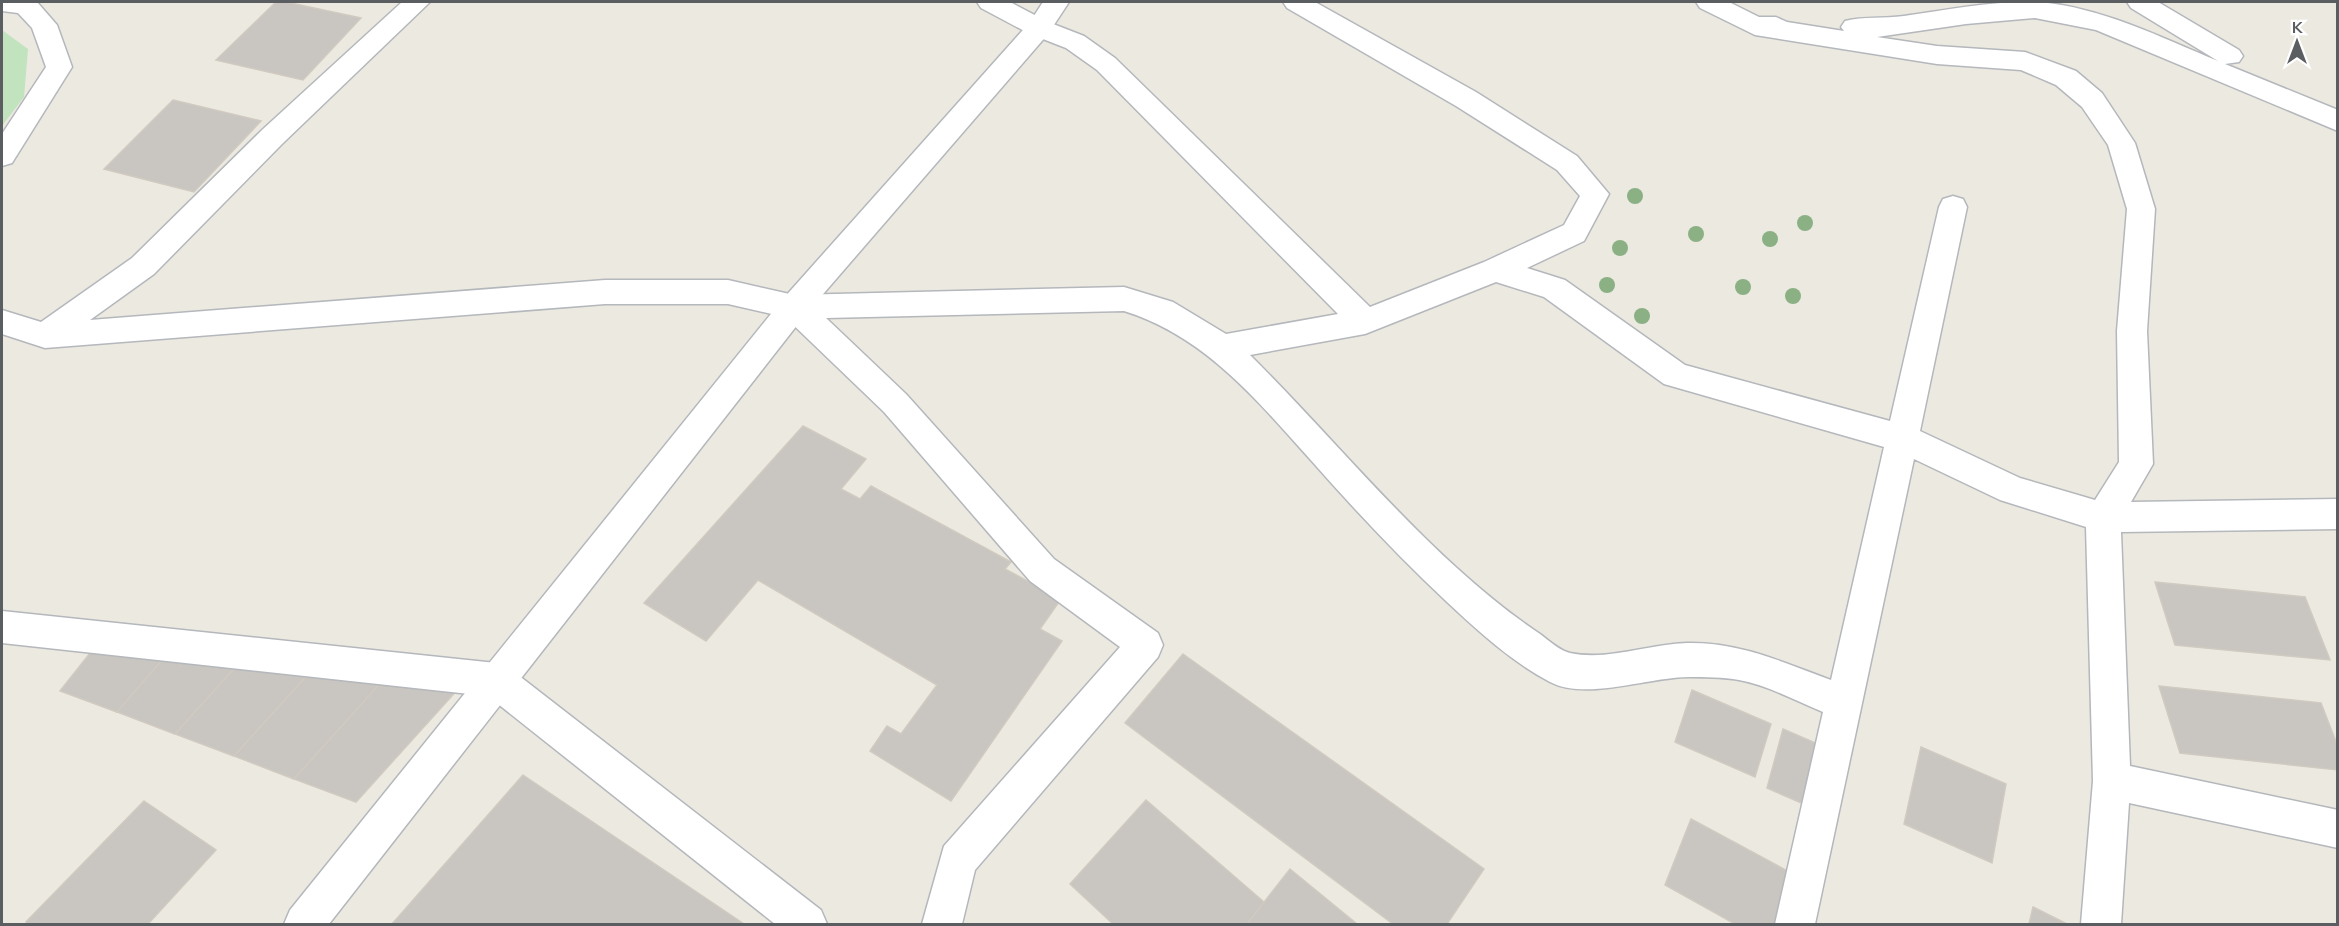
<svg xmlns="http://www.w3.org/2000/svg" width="2339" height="926" viewBox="0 0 2339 926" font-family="Mulish,sans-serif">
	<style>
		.green { fill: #c1e3be }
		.building { fill: #c9c5c0; stroke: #d0cac0; stroke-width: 1.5 }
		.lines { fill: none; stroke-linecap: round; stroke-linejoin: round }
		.minor-casing { stroke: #b4b7bb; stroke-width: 3 }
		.tertiary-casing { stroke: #b4b7bb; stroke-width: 3 }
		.minor { fill: #fff; fill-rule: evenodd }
		.tertiary { fill: #fff; fill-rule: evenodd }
		.tree { fill: #8ab084 }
	</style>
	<rect width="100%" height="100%" fill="#ece9e1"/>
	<path class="green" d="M2 30 28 49 24 97 2 126Z"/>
	<g class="building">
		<path d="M276 2H286L361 18 303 80 216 60Z"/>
		<path d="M173 100 261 121 194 192 104 169Z"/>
		<path d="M803 426 866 459 841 489 860 499 871 486 1011 562 1005 569 1061 599 1040 629 1062 641 951 801 870 751 887 726 901 734 937 685 758 580 706 641 644 603Z"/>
		<path d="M2155 582 2305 597 2330 660 2175 645Z"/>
		<path d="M98 643 169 652 117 712 60 691Z"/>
		<path d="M169 652 241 661 175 734 117 712Z"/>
		<path d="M1183 654 1484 869 1447 924H1393L1125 723Z"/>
		<path d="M241 661 312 670 234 756 175 734Z"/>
		<path d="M312 670 385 678 294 779 234 756Z"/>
		<path d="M385 678 459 688 356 802 294 779Z"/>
		<path d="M2159 686 2321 703 2338 747V770L2180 753Z"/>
		<path d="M1692 690 1771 724 1755 777 1675 742Z"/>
		<path d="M1783 729 1829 749 1815 809 1767 788Z"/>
		<path d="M1921 747 2006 784 1992 863 1904 824Z"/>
		<path d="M523 775 744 924H392Z"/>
		<path d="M1146 800 1272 909 1259 924H1113L1070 884Z"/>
		<path d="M144 801 216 850 148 924H29L26 922Z"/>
		<path d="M1691 819 1795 875 1777 924H1735L1665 885Z"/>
		<path d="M1290 869 1357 924H1247Z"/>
		<path d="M2033 907 2067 924H2029Z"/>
	</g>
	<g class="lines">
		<g class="minor-casing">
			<g id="minor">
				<path d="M2 2H37L57 25 72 67 12 163 2 166V134L46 67 32 28 18 13 2 11Z"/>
				<path d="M402 2H430L282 144 154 274 90 320 605 280H728L794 295 1124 287 1173 302 1226 334 1338 314 1097 70 1066 48 1030 34 981 8 977 2H1010L1048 22 1084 36 1115 58 1370 307 1484 262 1564 225 1580 196 1557 170 1456 106 1287 8 1283 2H1315L1476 92 1577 156 1609 194 1584 241 1527 268 1565 280 1685 365 1890 421 1939 207 1943 199 1953 196 1963 199 1967 207 1920 431 2020 478 2095 500 2119 462 2117 331 2127 209 2108 145 2082 107 2056 85 2021 70 1937 64 1755 35 1700 8 1696 2H1729L1759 17H1776L1787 22 1844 31 1841 27 1845 21C1863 16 1884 19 1904 16 1946 10 1998 0 2040 2 2103 8 2160 37 2218 61L2131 8 2127 2H2158L2239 50 2243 56 2239 62 2225 64 2338 110V131L2096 30 2035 18 1966 24 1877 37 1937 46 2025 52 2076 71 2102 93 2135 143 2155 209 2147 331 2153 464 2131 502 2338 499V529L2121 532 2130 766 2338 810V848L2129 803 2121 924H2081L2093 781 2086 527 2000 500 1914 459 1815 924H1775L1823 712C1796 701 1767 685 1739 680 1723 677 1704 677 1689 677 1649 677 1586 701 1550 682 1512 662 1478 631 1447 602 1398 556 1353 508 1309 458 1254 397 1204 336 1124 311L826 318 906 394 1054 559 1158 633 1163 645 1158 657 975 870 962 924H922L944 846 1120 647 1030 581 884 412 785 317 728 304H605L45 348 2 334V310L41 322 132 258 262 130ZM1496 282 1544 297 1664 384 1884 447 1831 680C1782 662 1740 642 1687 643 1649 644 1608 661 1570 653 1560 651 1548 640 1540 634 1432 562 1342 446 1250 355L1365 334Z"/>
				<path d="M2 611 496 663 509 668 821 910 827 924H775L488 696 2 643Z"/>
			</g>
		</g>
		<g class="tertiary-casing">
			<path id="tertiary" d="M1043 2H1069L1048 34 805 315 329 924H284L290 910 783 299 1030 22Z"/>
		</g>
		<use href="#minor" class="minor"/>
		<use href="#tertiary" class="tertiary"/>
	</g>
	<g class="tree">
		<circle cx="1635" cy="196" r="8"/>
		<circle cx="1805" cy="223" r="8"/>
		<circle cx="1696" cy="234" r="8"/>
		<circle cx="1770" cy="239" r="8"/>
		<circle cx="1620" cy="248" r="8"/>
		<circle cx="1607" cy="285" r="8"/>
		<circle cx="1743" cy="287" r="8"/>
		<circle cx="1793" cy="296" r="8"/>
		<circle cx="1642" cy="316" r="8"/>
	</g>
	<rect width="2339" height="926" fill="none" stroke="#5a5e61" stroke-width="6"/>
	<g transform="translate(2297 42)" stroke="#ffffff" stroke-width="4.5" paint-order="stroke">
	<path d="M0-4.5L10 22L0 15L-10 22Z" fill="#5a5e61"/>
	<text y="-9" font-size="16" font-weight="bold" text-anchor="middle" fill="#5a5e61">K</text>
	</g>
</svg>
